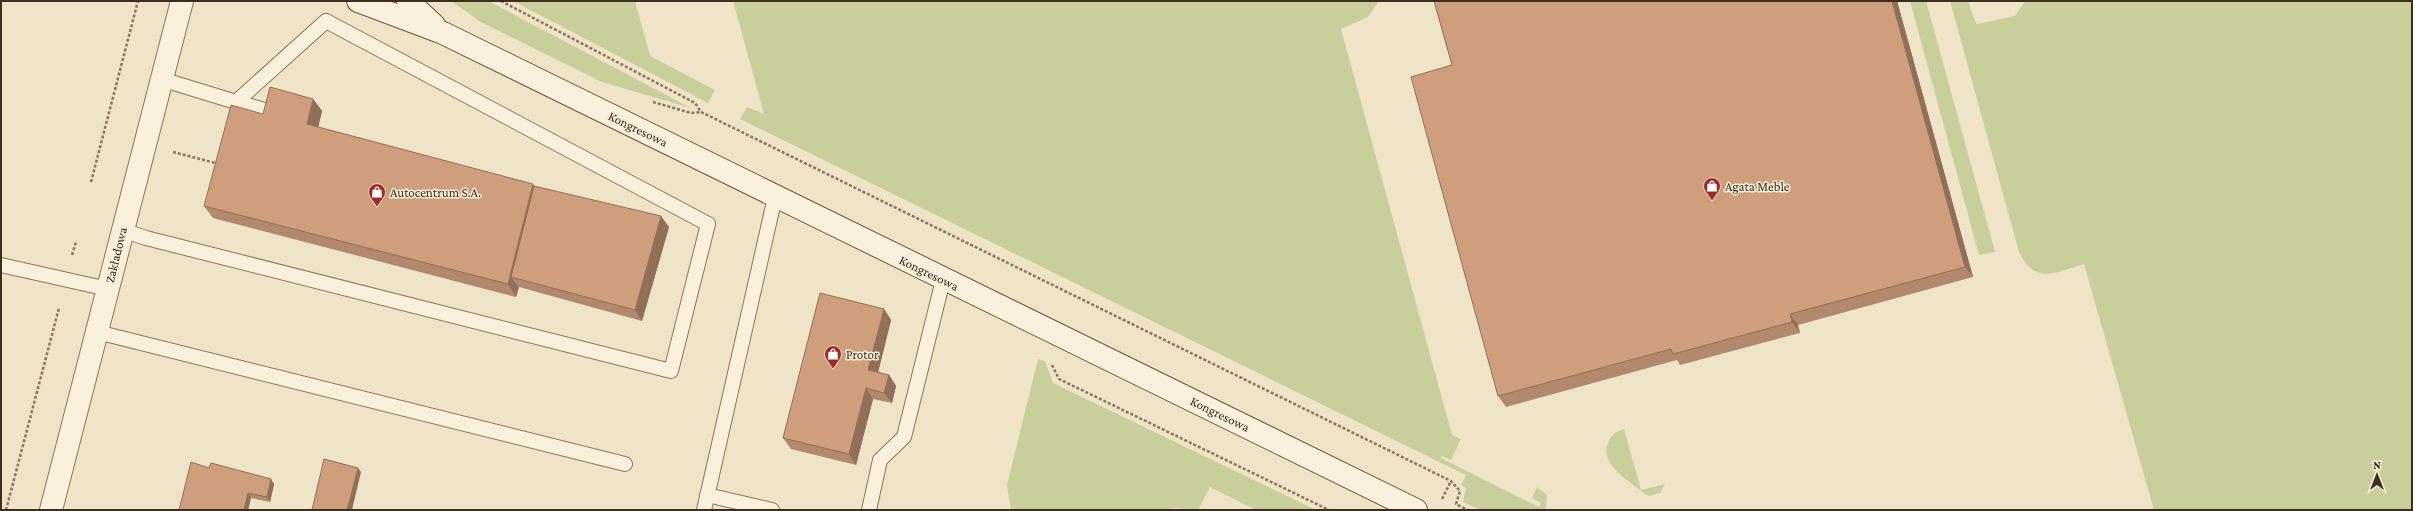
<svg xmlns="http://www.w3.org/2000/svg" width="2413" height="511" viewBox="0 0 2413 511" font-family="'Crimson Pro',serif">
	<style>
		.green { fill: #c9cf9b }
		.lines { fill: none; stroke-linecap: round; stroke-linejoin: round }
		.lane-casing { stroke: #8d765c; stroke-width: 16 }
		.street-casing { stroke: #8d765c; stroke-width: 24 }
		.secondary-casing { stroke: #6f573f; stroke-width: 24 }
		.path { stroke: #8d765c; stroke-width: 2.5; stroke-dasharray: 3 2; stroke-linecap: butt }
		.lane { stroke: #faf1dc; stroke-width: 14 }
		.street { stroke: #faf1dc; stroke-width: 22 }
		.secondary { stroke: #faf1dc; stroke-width: 22 }
		.wall { fill: #b2896c }
		.shaded-wall { fill: #916f58 }
		.building { fill: #cf9f7d; stroke: #916f58 }
		.labels { text-anchor: middle; dominant-baseline: central; stroke-width: 3; stroke-linejoin: round; paint-order: stroke }
		.street-label { font-size: 13px; fill: #3d2e20; stroke: #f7eed8 }
		.poi-label { font-size: 13px; fill: #3d2e20; stroke: #f7eed8; text-anchor: start }
	</style>
	<rect width="100%" height="100%" fill="#f0e4c8"/>
	<g class="green">
		<path d="M451 1H488L691 108 602 82 481 22Z"/>
		<path d="M513 1H635L650 56 715 90 708 103Z"/>
		<path d="M733 1H1379L1368 17 1341 29 1452 435 1461 439 1451 460 1442 456 1441 458 1539 507 1541 503 1532 498 1537 487 1547 495 1546 509 1480 510 1463 502 1466 488 1461 485 1466 475 740 119 747 107 764 114Z"/>
		<path d="M1910 1H1926L1995 252 1979 255Z"/>
		<path d="M1950 1H1968L1976 24 2015 16 2025 1H2412V510H2154L2084 264C2055 273 2035 285 2019 252Z"/>
		<path d="M1038 359 1045 361 1053 383 1316 510H1256L1210 487 1198 510 1174 508 1172 510H1011L1007 485Z"/>
		<path d="M1624 429 1641 490 1665 484 1660 493 1649 496 1645 494C1631 482 1599 465 1608 443 1611 435 1616 431 1624 429Z"/>
	</g>
	<g class="lines">
		<g class="lane-casing">
			<g id="lane">
				<path d="M236 102 275 113"/>
				<path d="M122 230 146 238 671 371 708 224 326 21 236 102 161 79"/>
				<path d="M1 265 108 289"/>
				<path d="M97 332 625 464"/>
				<path d="M707 495 772 510"/>
				<path d="M704 510 775 197"/>
				<path d="M869 510 880 460 904 437 943 280"/>
			</g>
		</g>
		<g class="street-casing">
			<path id="street" d="M51 510 182 1"/>
		</g>
		<g class="secondary-casing">
			<g id="secondary">
				<path d="M358 1 443 33 1416 510"/>
				<path d="M408 1 434 25"/>
			</g>
		</g>
		<g class="path">
			<path d="M501 1 695 103 701 112 1451 481 1460 491 1456 504 1468 510"/>
			<path d="M653 102 691 113 701 112"/>
			<path d="M173 152 219 164"/>
			<path d="M91 182 138 1"/>
			<path d="M72 255 76 242"/>
			<path d="M1052 365 1059 379 1329 510"/>
			<path d="M1442 499 1451 481"/>
			<path d="M6 510 59 308"/>
		</g>
		<use href="#lane" class="lane"/>
		<use href="#street" class="street"/>
		<use href="#secondary" class="secondary"/>
	</g>
	<g class="wall">
		<path d="M1434 1H1897L1973 277 1798 325 1800 333 1680 365 1677 360 1506 407 1498 396 1452 65Z"/>
		<path d="M313 99 322 111 318 127 534 186 669 227 642 321 519 287 516 297 213 218 204 206 263 114Z"/>
		<path d="M884 309 891 320 878 372 889 375 896 386 892 403 873 399 856 465 791 449 783 438Z"/>
		<path d="M209 468 274 484 270 502 251 498 248 510H179Z"/>
	</g>
	<g class="shaded-wall">
		<path d="M1892 1H1897L1973 277 1965 267Z"/>
		<path d="M313 99 322 111 316 137 307 124Z"/>
		<path d="M533 184 541 197 511 277 519 287 516 297 508 284Z"/>
		<path d="M661 216 669 227 642 321 635 310Z"/>
		<path d="M884 309 891 320 876 381 868 370Z"/>
		<path d="M1790 314 1798 325 1800 333 1792 322Z"/>
		<path d="M889 375 896 386 892 403 884 393Z"/>
		<path d="M866 388 873 399 856 465 849 454Z"/>
		<path d="M358 468 361 472 352 510H347Z"/>
		<path d="M271 479 274 484 270 502 267 497Z"/>
		<path d="M248 493 251 498 248 510H244Z"/>
	</g>
	<g class="building">
		<path d="M1434 1H1892L1965 267 1790 314 1792 322 1673 354 1671 349 1498 396 1411 77 1452 65Z"/>
		<path d="M270 87 313 99 307 124 533 184 508 284 204 206 231 105 263 114Z"/>
		<path d="M534 186 661 216 635 310 511 277Z"/>
		<path d="M820 293 884 309 868 370 889 375 884 393 866 388 849 454 783 438Z"/>
		<path d="M324 459 358 468 347 510H312Z"/>
		<path d="M191 462 209 468 211 463 271 479 267 497 248 493 244 510H179Z"/>
	</g>
	<defs>
		<g id="shop-pin" transform="scale(0.9)"><path d="M0 17L-7.5 6A9.5 9.5 0 1 1 7.5 6Z" fill="#9e2a2b" stroke="#f7eed8"/><path d="M-5-2.5h2.3a2.7 3.5 0 0 1 5.4 0H5L5.5 6h-11ZM-1.5-2.5h3a1.5 2.3 0 0 0-3 0Z" fill="#fff"/></g>
	</defs>
	<g fill-rule="evenodd">
		<use href="#shop-pin" x="1712" y="186"/>
		<use href="#shop-pin" x="377" y="192"/>
		<use href="#shop-pin" x="833" y="354"/>
	</g>
	<g class="labels">
		<g class="street-label">
			<text transform="translate(638 129) rotate(26)">Kongresowa</text>
			<text transform="translate(116 255) rotate(-76)">Zakładowa</text>
			<text transform="translate(929 273) rotate(26)">Kongresowa</text>
			<text transform="translate(1220 414) rotate(26)">Kongresowa</text>
		</g>
		<g class="poi-label">
			<text x="1725" y="186">Agata Meble</text>
			<text x="390" y="192">Autocentrum S.A.</text>
			<text x="846" y="354">Protor</text>
		</g>
	</g>
	<rect width="2413" height="511" fill="none" stroke="#3d2e20" stroke-width="4"/>
	<g transform="translate(2377 475)" stroke="#f7eed8" stroke-width="3" paint-order="stroke">
	<path d="M0-3L7 15L0 10L-7 15Z" fill="#3d2e20"/>
	<text y="-6" font-size="11" font-weight="bold" text-anchor="middle" fill="#3d2e20">N</text>
	</g>
</svg>
